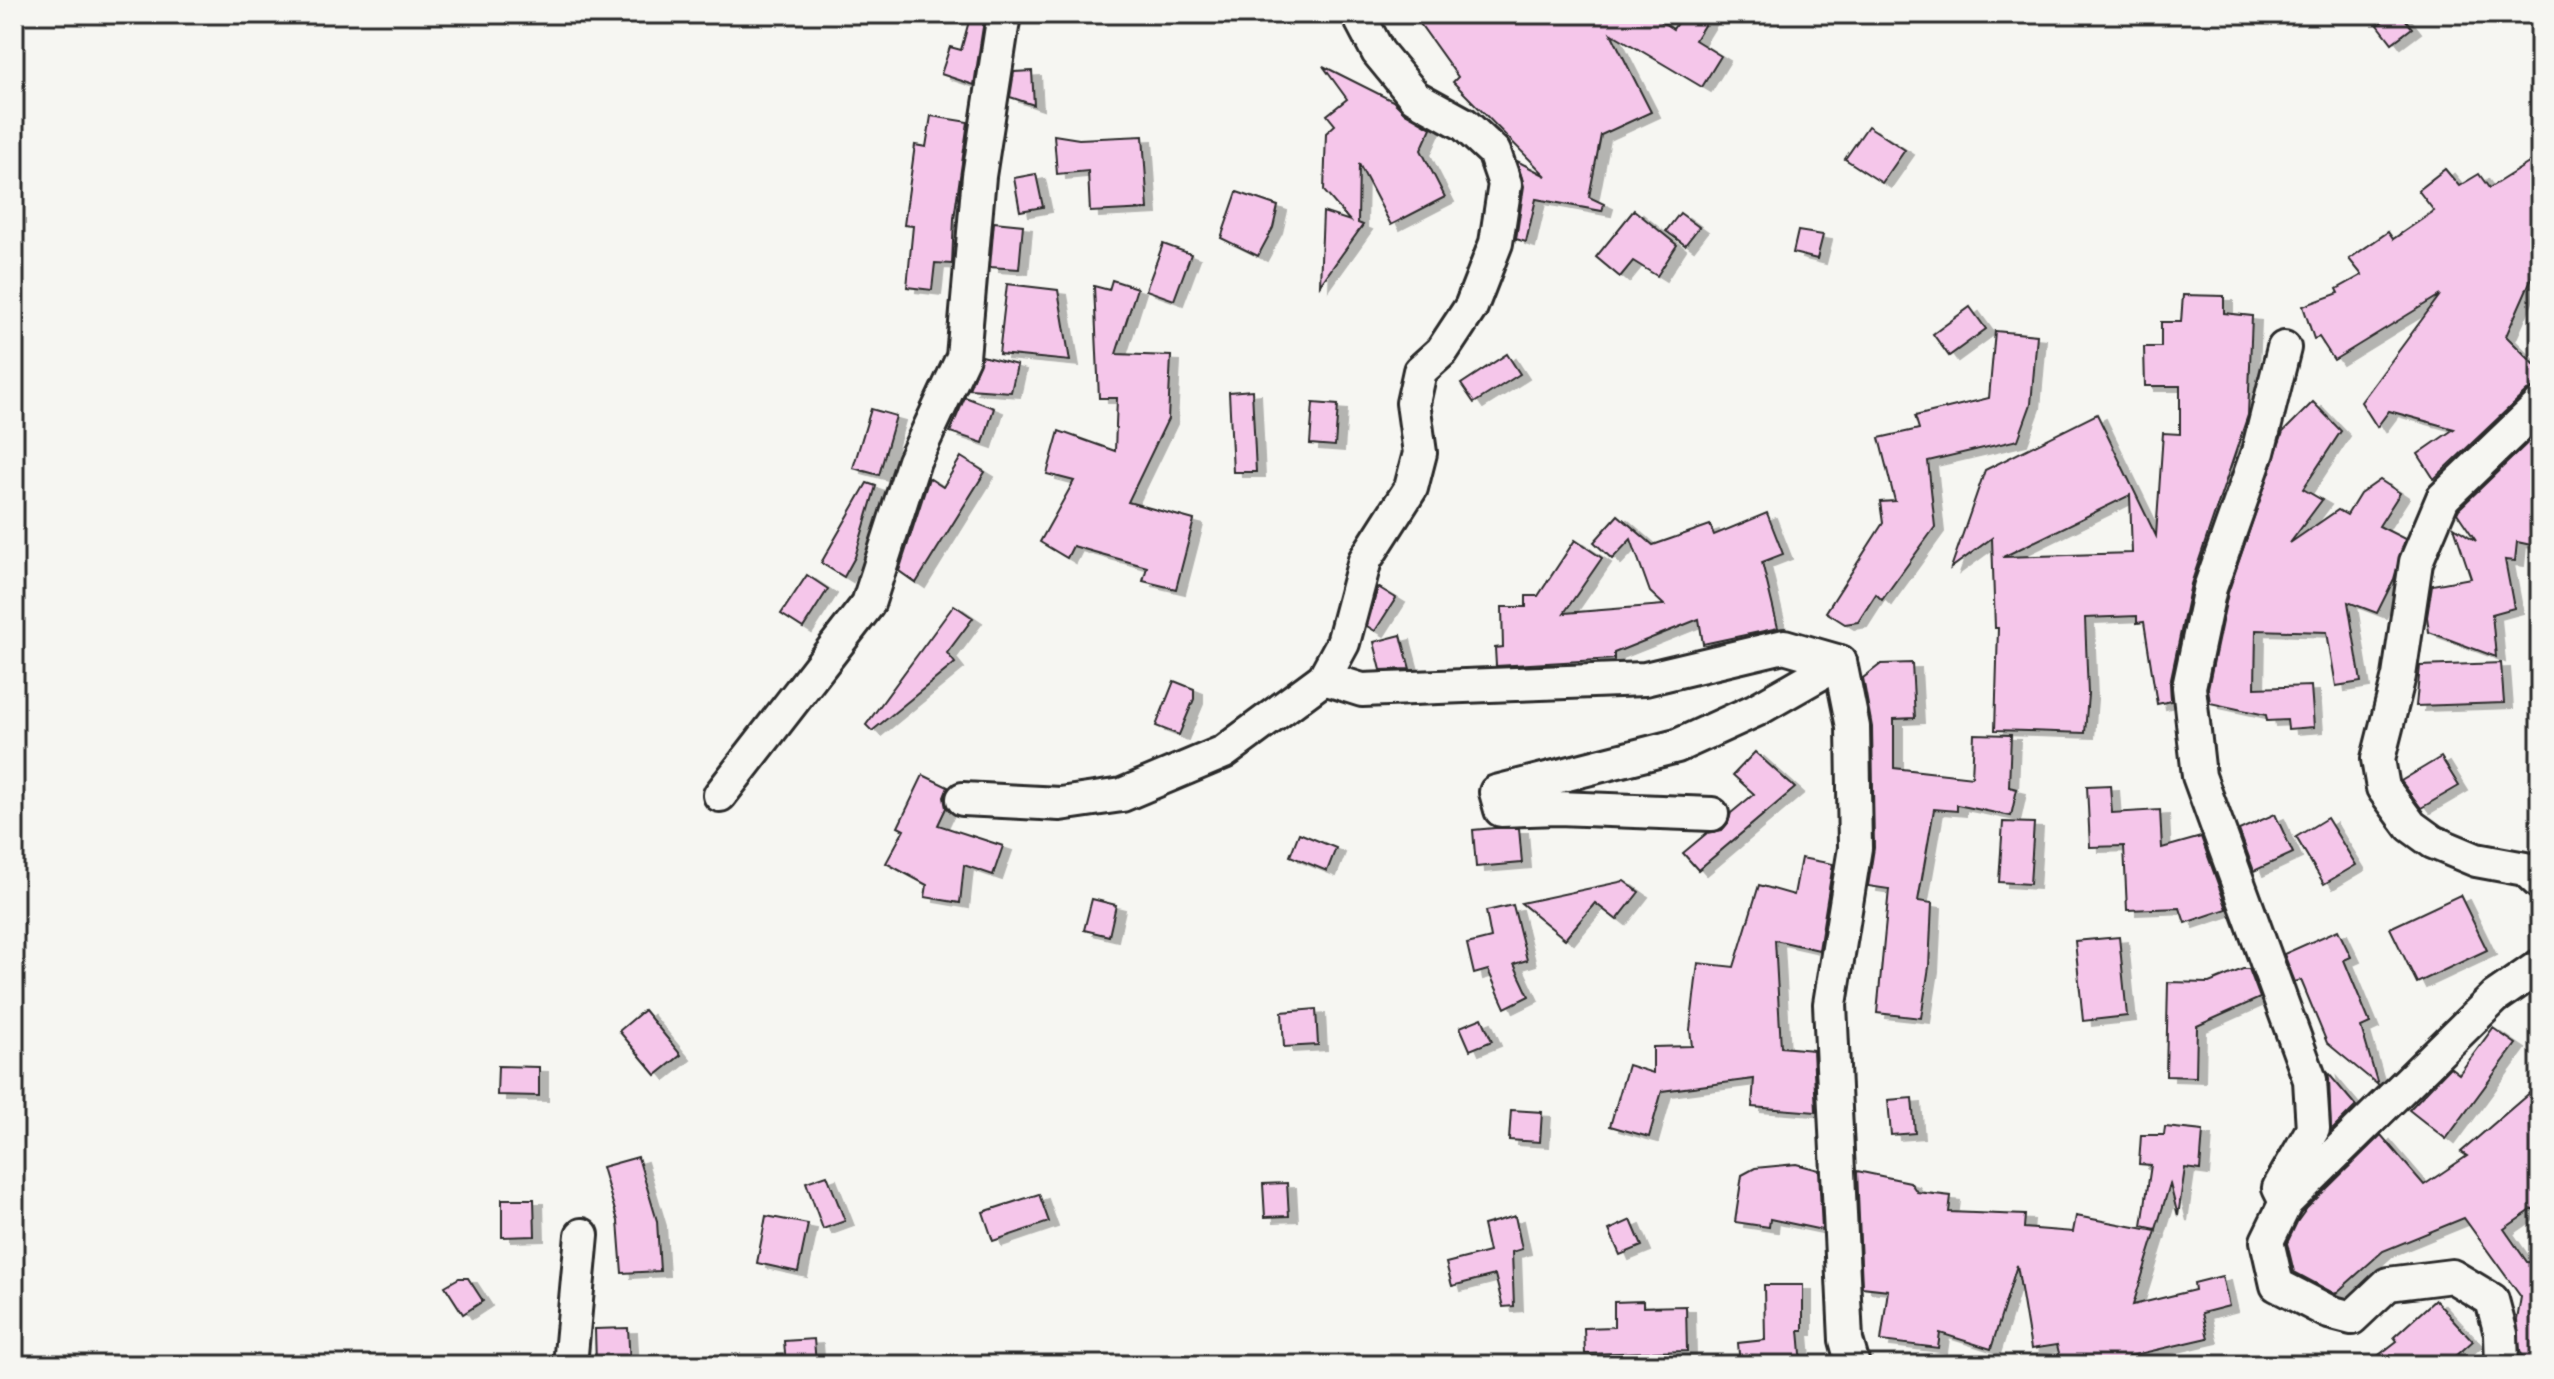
<svg xmlns="http://www.w3.org/2000/svg" width="2554" height="1379" viewBox="0 0 2554 1379" font-family="'Indie Flower',sans-serif">
	<style>
		.building { fill: #f5c6ea; stroke: #2b2b2b; stroke-width: 2; fill-rule: evenodd; filter: url(#shadow) }
		.lines { fill: none; stroke-linecap: round; stroke-linejoin: round }
		.minor-casing { stroke: #2b2b2b; stroke-width: 38 }
		.minor { stroke: #f6f6f2; stroke-width: 32 }
	</style>
	<defs>
		<filter id="shadow"><feDropShadow dx="9" dy="5" stdDeviation="0" flood-color="#0004"/></filter>
	</defs>
	<rect width="100%" height="100%" fill="#f6f6f2"/>
	<filter id="ink" filterUnits="userSpaceOnUse"><feTurbulence type="fractalNoise" baseFrequency=".0125" numOctaves="2"/><feDisplacementMap in="SourceGraphic" scale="16" xChannelSelector="R" yChannelSelector="G"/><feConvolveMatrix kernelMatrix="1 2 1 2 8 2 1 2 1" color-interpolation-filters="sRGB"/></filter>
	<g filter="url(#ink)">
		<g class="building">
			<path d="M971 14H985L974 85 941 74 950 47 961 50Z"/>
			<path d="M1413 14H1650L1673 29 1683 14H1711L1695 40 1721 56 1702 87 1611 33 1651 112 1601 135 1589 197 1604 204 1602 211 1536 199 1526 242 1516 239 1524 186 1517 161 1546 176 1453 82 1458 77Z"/>
			<path d="M2392 14H2401L2412 28 2392 43 2378 25Z"/>
			<path d="M1323 66 1393 101 1405 113 1431 128 1421 150 1445 197 1391 225 1359 164 1358 223 1363 225 1320 285 1323 212 1350 221 1324 191 1326 133 1335 125 1327 115 1347 99Z"/>
			<path d="M1032 71 1034 105 1010 97 1014 72Z"/>
			<path d="M931 116 968 122 954 218 952 264 935 263 932 290 907 287 913 226 904 225 915 145 926 147Z"/>
			<path d="M1868 126 1905 150 1882 183 1845 159Z"/>
			<path d="M1054 135 1079 139 1143 136 1148 209 1090 212 1088 171 1057 174Z"/>
			<path d="M2540 156V259L2506 336 2540 370V387L2527 391 2434 479 2418 454 2454 429 2389 411 2377 427 2361 402 2440 295 2334 360 2319 337 2314 339 2303 306 2339 293 2337 289 2362 275 2349 259 2388 232 2393 239 2434 211 2418 190 2445 169 2459 186 2479 174 2489 188Z"/>
			<path d="M1036 174 1043 207 1020 211 1014 178Z"/>
			<path d="M1237 192 1278 206 1273 228 1258 256 1221 238Z"/>
			<path d="M1634 210 1677 245 1657 276 1633 261 1620 277 1596 257Z"/>
			<path d="M1680 213 1699 227 1685 245 1666 231Z"/>
			<path d="M994 222 1023 225 1019 269 990 267Z"/>
			<path d="M1798 231 1823 235 1817 259 1793 253Z"/>
			<path d="M1163 244 1191 254 1174 300 1146 290Z"/>
			<path d="M1112 280 1137 288 1116 354 1171 356 1168 419 1128 502 1194 520 1176 589 1143 581 1147 567 1073 546 1067 558 1040 542 1074 481 1047 474 1059 431 1115 451 1117 398H1099L1094 286 1109 290Z"/>
			<path d="M1007 284 1058 290 1070 361 999 354Z"/>
			<path d="M2183 295 2224 296V313L2252 316 2248 415 2191 584 2170 683 2171 701 2157 704 2144 622 2137 623V616L2085 618 2088 694 2085 733 1995 730 1998 628H1995L1992 538 1951 568 1985 470 2097 414 2156 536 2163 433 2180 434V386H2145L2144 347H2161V322H2181ZM2130 495 2132 553 2003 557Z"/>
			<path d="M1970 307 1986 329 1949 356 1933 334Z"/>
			<path d="M1995 331 2037 335 2031 404 2018 440 1928 461 1935 527 1882 600 1876 594 1858 622 1845 624 1826 612 1883 523 1880 502 1895 501 1879 438 1919 429 1915 416 1989 398Z"/>
			<path d="M1507 354 1520 374 1474 403 1461 384Z"/>
			<path d="M982 356 1017 365 1011 392 969 389Z"/>
			<path d="M1252 390 1256 472H1233L1229 392Z"/>
			<path d="M965 397 994 408 983 443 950 432Z"/>
			<path d="M2313 402 2341 431 2303 489 2322 500 2290 543 2338 510 2347 515 2360 494 2380 480 2400 493 2379 526 2405 539 2394 579 2377 613 2348 602 2361 682 2336 686 2327 632 2256 630 2255 688 2311 686 2314 727 2288 729 2287 720 2267 721 2266 715 2210 703 2208 688 2228 593 2283 432Z"/>
			<path d="M1313 403 1338 405 1335 446 1310 444Z"/>
			<path d="M871 409 896 416 879 475 853 468Z"/>
			<path d="M2540 431 2536 546 2517 542 2515 561 2505 560 2514 608 2492 614 2496 657 2429 632 2427 617 2432 585 2471 578 2454 527 2476 541 2457 513 2459 509Z"/>
			<path d="M961 457 985 472 916 583 899 571 929 478 943 487Z"/>
			<path d="M867 483 876 486 855 557 844 577 821 563Z"/>
			<path d="M1767 513 1783 554 1762 562 1778 628 1703 644 1699 619 1614 653V659L1496 666 1495 648 1503 647 1502 607H1526V596H1538L1575 540 1602 558 1564 613 1664 605 1650 592 1631 539 1612 559 1594 542 1618 515 1653 545 1710 525 1714 535Z"/>
			<path d="M807 575 828 589 803 628 781 614Z"/>
			<path d="M1378 587 1396 598 1375 631 1367 626Z"/>
			<path d="M954 605 973 618 947 653 955 663 872 731 866 725Z"/>
			<path d="M1401 635 1410 669 1381 670 1374 642Z"/>
			<path d="M1912 663 1915 718 1894 719V768L1972 777 1974 734 2011 735 2009 787 2017 789 2011 816 1957 805V811L1934 809 1918 901 1932 903 1929 967 1921 1018 1877 1013 1889 889 1868 886 1874 848 1872 727 1863 678 1881 664Z"/>
			<path d="M2501 663 2504 703 2416 706 2420 666Z"/>
			<path d="M1174 681 1194 689V699L1179 735 1156 726Z"/>
			<path d="M1755 752 1795 788 1698 870 1683 853 1707 833 1722 830 1728 823 1731 813 1754 794 1733 775Z"/>
			<path d="M2441 757 2459 786 2421 808 2401 781Z"/>
			<path d="M923 775 948 787 944 797 946 808 938 825 1003 846 993 875 964 865 960 903 925 897 927 885 886 863 904 830 898 827Z"/>
			<path d="M2110 785 2112 813 2160 810 2162 848 2201 837 2227 909 2185 923 2180 908 2127 910 2124 846 2090 847 2087 786Z"/>
			<path d="M2275 814 2293 853 2254 871 2239 830Z"/>
			<path d="M2327 818 2356 865 2324 884 2296 837Z"/>
			<path d="M2003 822 2034 823 2030 884 1999 882Z"/>
			<path d="M1495 828H1519L1522 863 1476 867 1473 830Z"/>
			<path d="M1299 833 1336 848 1327 871 1290 856Z"/>
			<path d="M1801 858 1833 864 1819 950 1775 940 1781 1047 1813 1050 1816 1112 1752 1107 1754 1079 1662 1091 1649 1137 1610 1126 1628 1065 1653 1073V1047L1692 1046 1690 1030 1698 963 1734 967 1759 885 1794 895Z"/>
			<path d="M1624 881 1639 892 1617 920 1595 903 1565 939 1521 903Z"/>
			<path d="M2460 895 2487 950 2417 983 2390 928Z"/>
			<path d="M1092 899 1116 905 1109 936 1084 930Z"/>
			<path d="M1513 905 1527 960 1514 964 1529 996 1505 1008 1488 970 1474 974 1467 944 1491 938 1486 911Z"/>
			<path d="M2338 930 2351 957 2344 960 2370 1023 2361 1027 2378 1085 2327 1043 2301 980 2295 982 2284 954Z"/>
			<path d="M2119 937 2127 1016 2083 1021 2075 941Z"/>
			<path d="M2243 969H2249L2260 998 2197 1026 2196 1077 2166 1076 2168 982 2209 983Z"/>
			<path d="M1316 1009 1318 1045 1284 1047 1282 1012Z"/>
			<path d="M644 1010 681 1055 656 1075 619 1031Z"/>
			<path d="M1482 1018 1492 1041 1470 1050 1460 1027Z"/>
			<path d="M2493 1028 2516 1044 2446 1139 2409 1110 2450 1067 2459 1074Z"/>
			<path d="M498 1066 539 1067V1096L497 1095Z"/>
			<path d="M2328 1073 2356 1106 2331 1131 2329 1079Z"/>
			<path d="M2540 1084V1204L2504 1229 2527 1262 2540 1263V1365H2526L2520 1350 2517 1320 2521 1297 2464 1218 2383 1251 2335 1294 2294 1272 2287 1243 2297 1222 2307 1208 2381 1135 2424 1185 2467 1156 2461 1152Z"/>
			<path d="M1912 1098 1915 1133 1891 1135 1888 1100Z"/>
			<path d="M1511 1110 1542 1112 1540 1142 1509 1140Z"/>
			<path d="M2165 1127 2203 1131 2200 1170 2185 1168 2178 1216 2170 1184 2156 1229 2142 1226 2151 1165 2139 1164 2141 1135H2164Z"/>
			<path d="M638 1157 657 1221 660 1271 622 1273 618 1221 602 1167Z"/>
			<path d="M1796 1164 1819 1170 1822 1230 1770 1219 1769 1227 1735 1222 1742 1175 1755 1168Z"/>
			<path d="M1857 1171 1910 1182 1917 1192 1951 1196 1949 1212 2025 1215 2024 1228 2073 1232 2076 1216 2156 1231 2133 1305 2195 1290 2194 1283 2222 1276 2229 1306 2202 1313 2208 1338 2130 1356 2132 1365H2062L2057 1345 2031 1349 2017 1265 1991 1349 1940 1333 1938 1348 1881 1341 1888 1290 1862 1287Z"/>
			<path d="M827 1175 845 1221 823 1229 806 1182Z"/>
			<path d="M1287 1183 1289 1216 1265 1217 1263 1184Z"/>
			<path d="M1039 1194 1049 1222 993 1241 983 1212Z"/>
			<path d="M502 1199H534L535 1236 502 1237Z"/>
			<path d="M766 1216 808 1224 798 1272 757 1263Z"/>
			<path d="M1515 1216 1522 1249 1512 1252 1514 1306 1503 1307 1495 1275 1452 1286 1446 1263 1489 1252 1483 1225Z"/>
			<path d="M1631 1220 1642 1246 1620 1255 1609 1230Z"/>
			<path d="M459 1278H468L483 1301 463 1314 445 1286Z"/>
			<path d="M1764 1285H1803V1330H1799L1802 1365H1740L1738 1343 1765 1340Z"/>
			<path d="M2435 1300 2473 1341 2446 1365H2366L2397 1341 2394 1337Z"/>
			<path d="M1643 1301V1307L1686 1306 1687 1351 1585 1354 1584 1328 1614 1327V1302Z"/>
			<path d="M628 1328 630 1365H596L595 1329Z"/>
			<path d="M814 1339 816 1365H786L784 1341Z"/>
		</g>
		<g class="lines">
			<g class="minor-casing">
				<g id="minor">
					<path d="M2284 348 2258 452 2210 588 2189 687 2199 776 2310 1080 2313 1129 2279 1188 2286 1202"/>
					<path d="M2540 405 2443 498 2416 562 2399 676 2378 759 2383 788 2411 826 2433 842 2476 860 2525 869 2540 883"/>
					<path d="M1324 678 1362 690 1645 679 1784 646 1840 662 1853 727 1855 848 1830 1004 1846 1340 1853 1365"/>
					<path d="M720 795 868 604 914 461 963 357 979 176 1004 14"/>
					<path d="M963 799 1060 804 1122 795 1224 752 1324 678 1343 643 1365 560 1411 488 1420 453 1413 403 1420 371 1442 351 1471 307 1496 243 1505 184 1494 152 1464 124 1415 97 1378 52 1358 14"/>
					<path d="M1712 814 1558 808 1501 810 1496 792 1677 746 1756 710 1840 662"/>
					<path d="M570 1365 582 1235"/>
					<path d="M2502 1365 2501 1334 2492 1300 2452 1276 2388 1284 2352 1318 2329 1312 2277 1285 2267 1241 2286 1202 2495 997 2540 966"/>
				</g>
			</g>
			<use href="#minor" class="minor"/>
		</g>
	</g>
	<rect width="2554" height="1379" fill="none" stroke="#f6f6f2" stroke-width="48"/>
	<rect x="24" y="24" width="2506" height="1331" fill="none" stroke="#2b2b2b" stroke-width="3" filter="url(#ink)"/>
</svg>
